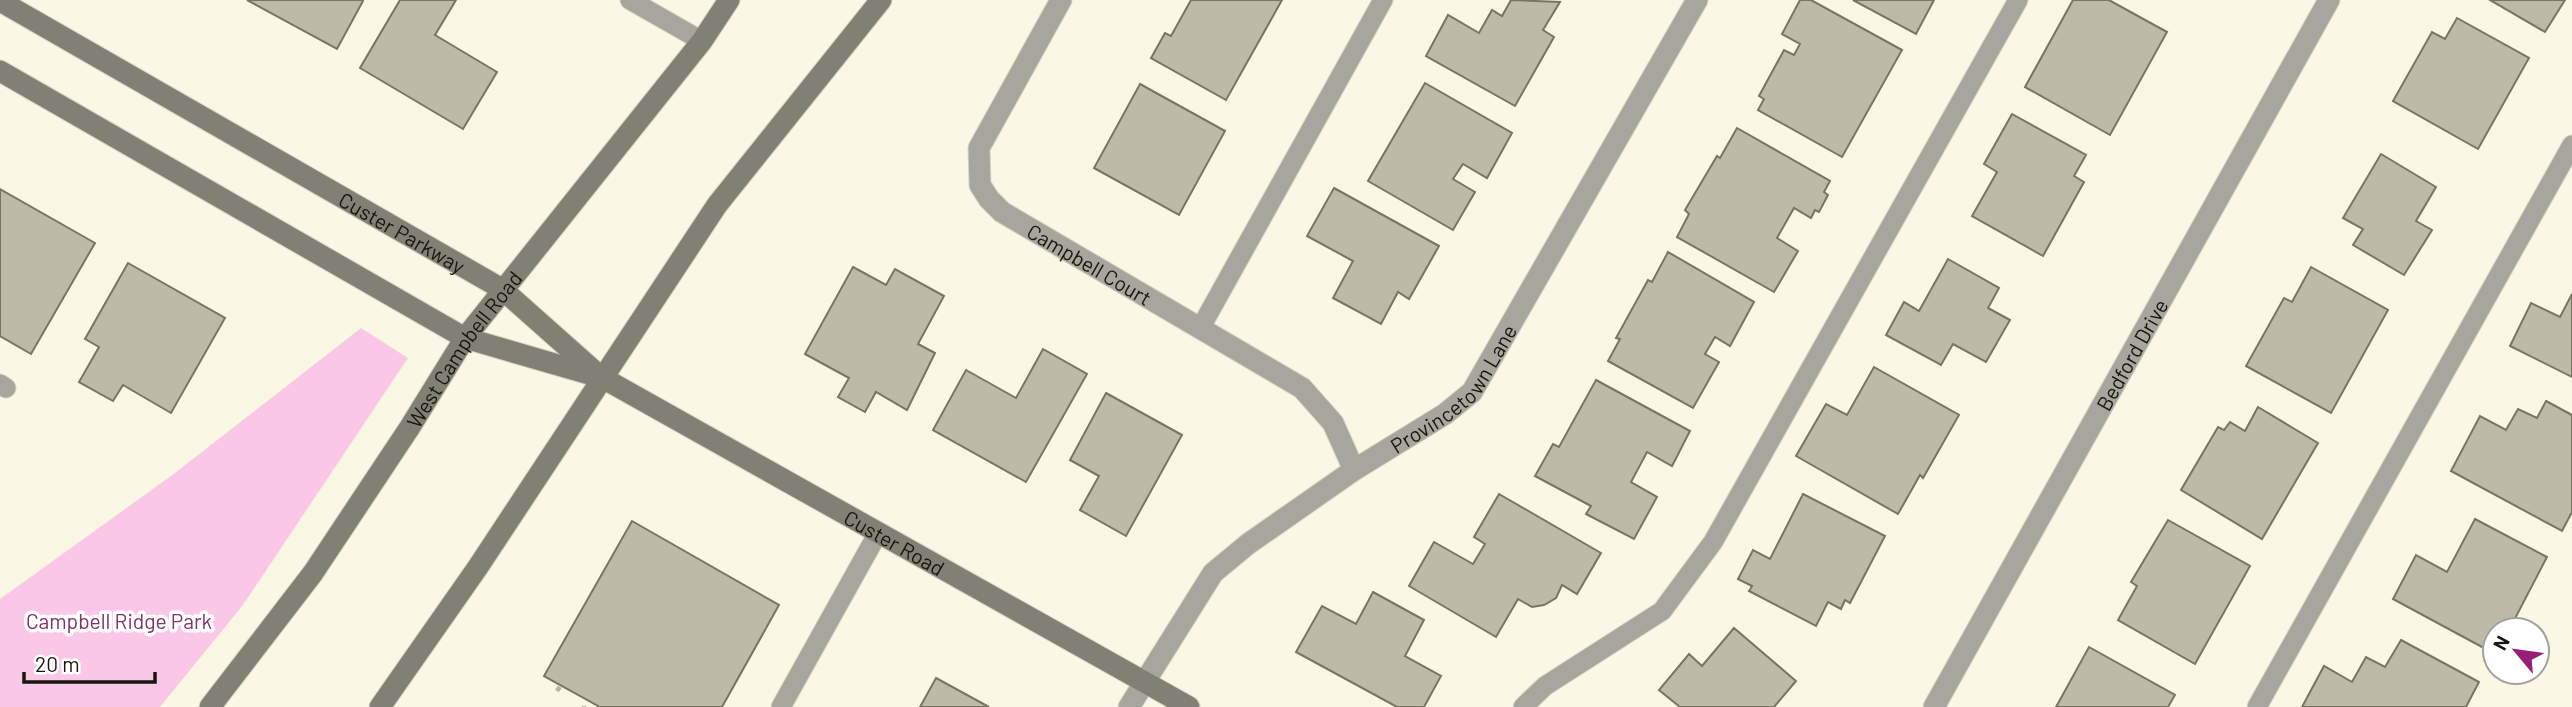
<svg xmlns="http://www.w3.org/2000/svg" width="2572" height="707" viewBox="0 0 2572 707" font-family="Barlow,sans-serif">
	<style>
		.green { fill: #fac8e6 }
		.building { fill: #bdbba8; stroke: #777563; stroke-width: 2 }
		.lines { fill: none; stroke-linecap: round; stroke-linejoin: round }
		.lane-casing { stroke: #d6d4c2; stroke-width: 21 }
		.street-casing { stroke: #d6d4c2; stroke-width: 23 }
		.secondary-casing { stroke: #d6d4c2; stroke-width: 23 }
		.path { stroke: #b6b4a4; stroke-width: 4.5; stroke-dasharray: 5 3.5; stroke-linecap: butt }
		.lane { stroke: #a7a69e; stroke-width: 19 }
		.street { stroke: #a7a69e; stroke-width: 21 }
		.secondary { stroke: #818074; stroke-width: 21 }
		.labels { text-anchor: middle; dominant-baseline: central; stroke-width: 7; stroke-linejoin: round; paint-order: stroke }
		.street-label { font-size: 21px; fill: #17160f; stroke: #fff }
		.park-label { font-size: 21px; fill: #803368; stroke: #fff }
	</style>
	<rect width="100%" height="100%" fill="#faf8e4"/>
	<path class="green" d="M361 328 408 358 243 605 160 707H0V599L175 473Z"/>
	<g class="building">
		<path d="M247 0H362L363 1 337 49Z"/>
		<path d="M400 0H456L435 35 497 72 463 129 360 68Z"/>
		<path d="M1191 0H1282L1226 100 1151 58 1165 33 1171 36Z"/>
		<path d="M1511 0 1560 2 1543 30 1554 37 1515 106 1426 56 1448 15 1479 33 1492 10 1502 16Z"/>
		<path d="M1800 0H1811L1902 50 1842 157 1758 110 1764 99 1759 96 1784 50 1794 55 1800 44 1782 34Z"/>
		<path d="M1853 0H1934L1916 34Z"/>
		<path d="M2073 0H2109L2167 32 2110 135 2025 87Z"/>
		<path d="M2490 0H2565L2545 32Z"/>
		<path d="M2457 18 2529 58 2478 149 2393 101 2432 32 2445 39Z"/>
		<path d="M1425 83 1512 133 1487 178 1463 164 1453 179 1475 192 1453 230 1368 181Z"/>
		<path d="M1140 84 1225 131 1179 215 1094 168Z"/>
		<path d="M2012 114 2086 155 2074 176 2084 182 2043 256 1972 216 1997 172 1984 164Z"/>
		<path d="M1737 128 1830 181 1824 192 1828 195 1819 212 1815 210 1811 218 1794 208 1777 238 1798 251 1774 292 1677 237 1689 214 1685 210 1717 156 1720 158Z"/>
		<path d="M2381 154 2436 187 2416 221 2432 230 2404 275 2353 245 2363 229 2343 218Z"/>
		<path d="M1334 188 1439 246 1409 299 1398 292 1381 324 1333 298 1353 261 1307 236Z"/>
		<path d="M0 189 95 243 31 354 0 336Z"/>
		<path d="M1668 252 1754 302 1730 346 1715 337 1705 354 1719 362 1693 408 1608 361 1620 339 1616 338 1648 280 1652 282Z"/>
		<path d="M1948 259 1999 288 1988 308 2010 320 1986 362 1953 344 1941 365 1886 335 1904 302 1919 311Z"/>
		<path d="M128 263 225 318 171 413 123 385 113 401 79 382 99 347 85 339Z"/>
		<path d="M853 267 886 285 895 269 944 296 918 344 935 353 907 410 876 392 865 412 838 397 849 378 805 354Z"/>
		<path d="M2311 267 2388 310 2331 413 2246 366 2284 298 2292 302Z"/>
		<path d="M2572 294V377L2510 346 2531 303 2560 317Z"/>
		<path d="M1043 349 1087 374 1026 482 933 430 966 370 1016 398Z"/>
		<path d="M1874 367 1959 415 1923 478 1920 475 1898 514 1796 456 1826 404 1847 415Z"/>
		<path d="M1596 380 1690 431 1672 466 1647 452 1631 482 1657 497 1634 539 1586 514 1591 506 1535 476 1553 444 1559 447Z"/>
		<path d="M1106 393 1182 435 1126 536 1080 510 1099 476 1070 460Z"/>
		<path d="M2546 401 2572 415V512L2562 531 2451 471 2480 416 2506 430 2518 409 2537 418Z"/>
		<path d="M2258 407 2318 443 2262 539 2181 490 2218 427 2224 430 2230 422 2245 431Z"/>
		<path d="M1499 494 1601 553 1577 594 1562 585 1556 598 1544 605 1532 607 1518 599 1496 637 1409 586 1434 542 1473 564 1485 544 1474 537Z"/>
		<path d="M1803 494 1885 536 1850 603 1845 600 1841 609 1828 602 1816 626 1749 591 1752 586 1738 579 1753 550 1770 559Z"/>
		<path d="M2475 519 2547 557 2509 630H2495V654L2393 599 2416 555 2447 572Z"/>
		<path d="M2168 520 2250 566 2195 664 2118 620 2137 586 2131 582Z"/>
		<path d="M632 521 779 605 722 707H600L544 676Z"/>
		<path d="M1373 592 1424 620 1405 656 1441 676 1424 707H1397L1296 652 1322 606 1356 624Z"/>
		<path d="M1734 628 1796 681 1774 707H1680L1659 690 1689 654 1702 666Z"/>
		<path d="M2401 640 2479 682 2466 707H2302L2324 666 2352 682 2366 657 2385 667Z"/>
		<path d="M2089 647 2175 695 2168 707H2056Z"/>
		<path d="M936 678 989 707H920Z"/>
	</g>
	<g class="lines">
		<g class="lane-casing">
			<g id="lane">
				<path d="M630 0 702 41"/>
				<path d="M1201 327 1383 0"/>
				<path d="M0 384 6 388"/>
				<path d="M781 707 878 533"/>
				<path d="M1523 707 1545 686 1662 611 1713 542 2018 0"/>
				<path d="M2257 707 2572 145"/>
			</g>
		</g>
		<g class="street-casing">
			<g id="street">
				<path id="s1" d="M1061 0 979 148 980 185 989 199 1002 212 1302 388 1333 423 1354 470"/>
				<path id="s2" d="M1129 707 1213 573 1248 544 1354 470 1445 414 1472 392 1697 0"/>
				<path id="s3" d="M1934 707 2329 0"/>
			</g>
		</g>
		<g class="secondary-casing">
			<g id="secondary">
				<path id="s4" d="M0 1 502 289 601 377 1189 707"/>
				<path d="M0 71 465 338 596 376"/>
				<path id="s5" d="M210 707 313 573 410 427 465 338 702 41 729 0"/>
				<path d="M380 707 478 567 717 205 881 0"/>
			</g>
		</g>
		<g class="path">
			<path d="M557 691 561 685"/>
			<path d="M584 707V706"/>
		</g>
		<use href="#lane" class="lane"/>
		<use href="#street" class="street"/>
		<use href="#secondary" class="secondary"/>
	</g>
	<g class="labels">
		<g class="street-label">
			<text stroke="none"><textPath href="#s4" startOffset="464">Custer Parkway</textPath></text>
			<text stroke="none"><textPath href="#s1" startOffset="343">Campbell Court</textPath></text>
			<text stroke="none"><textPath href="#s5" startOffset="439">West Campbell Road</textPath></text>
			<text stroke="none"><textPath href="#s3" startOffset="404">Bedford Drive</textPath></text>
			<text stroke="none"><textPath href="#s2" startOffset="464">Provincetown Lane</textPath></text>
			<text stroke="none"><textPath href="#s4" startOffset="1048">Custer Road</textPath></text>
		</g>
		<g class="park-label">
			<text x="119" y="620">Campbell Ridge Park</text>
		</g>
	</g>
	<g transform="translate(2516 651) rotate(299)"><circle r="33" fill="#ffffff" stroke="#a2a29f" stroke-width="2"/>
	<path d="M0-5L12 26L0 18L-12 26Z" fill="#971d77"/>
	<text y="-10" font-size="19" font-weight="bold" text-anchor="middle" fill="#17160f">N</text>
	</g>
	<path d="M24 672v10h131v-10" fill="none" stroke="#17160f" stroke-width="3.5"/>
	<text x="35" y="672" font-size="21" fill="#17160f" stroke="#ffffff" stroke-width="5" paint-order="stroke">20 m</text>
</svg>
